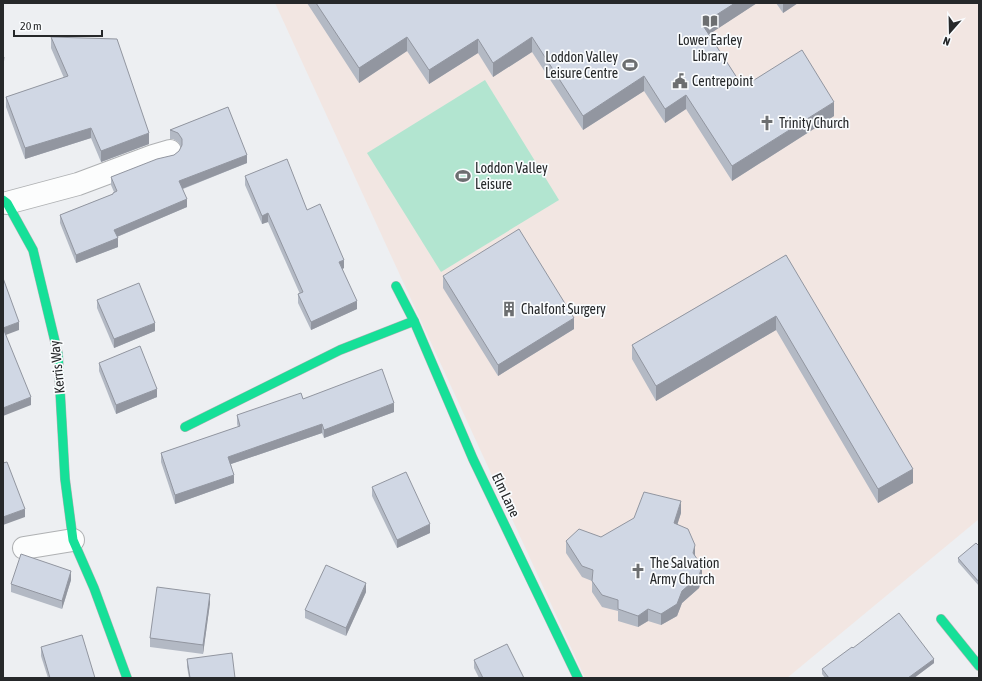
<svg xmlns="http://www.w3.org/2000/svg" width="982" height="681" viewBox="0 0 982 681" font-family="'Asap Condensed',sans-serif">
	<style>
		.commercial { fill: #f2e6e2 }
		.green { fill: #b2e5d0 }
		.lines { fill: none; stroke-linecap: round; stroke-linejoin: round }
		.street-casing { stroke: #afb1b3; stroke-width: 24 }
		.fast-casing { stroke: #afb1b3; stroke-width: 10 }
		.street { stroke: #fcfdfd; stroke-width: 22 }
		.fast { stroke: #16e098; stroke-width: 9 }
		.wall { fill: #b3b9c4 }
		.shaded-wall { fill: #9296a0 }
		.building { fill: #d0d7e4; stroke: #9296a0 }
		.labels { text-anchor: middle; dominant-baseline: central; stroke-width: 3.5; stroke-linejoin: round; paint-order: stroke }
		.poi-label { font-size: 14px; fill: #26282a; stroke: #fafcfe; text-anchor: start }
		.street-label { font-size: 14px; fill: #26282a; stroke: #fafcfe }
	</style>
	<rect width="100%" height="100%" fill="#edeff2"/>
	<path class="commercial" d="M275 3H979V519L787 678H585Z"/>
	<path class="green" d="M485 80 559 200 441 272 367 153Z"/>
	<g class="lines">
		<g class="street-casing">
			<g id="street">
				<path d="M7 203 78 184 153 156 170 151"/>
				<path d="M24 548 73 540"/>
			</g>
		</g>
		<g class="fast-casing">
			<g id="fast">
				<path d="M3 200 7 203 33 250 58 354 65 479 73 540 94 588 127 678"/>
				<path d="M396 286 414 321 473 459 578 678"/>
				<path d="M185 427 340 350 414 321"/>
				<path d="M941 619 979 666"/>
			</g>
		</g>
		<use href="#street" class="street"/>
		<use href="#fast" class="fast"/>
	</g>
	<g class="wall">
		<path d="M307 3H757L709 34 743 87 834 116 732 181 686 109 665 123 644 91 583 130 532 52 493 77 478 53 429 84 407 51 359 83Z"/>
		<path d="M776 3H798L783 13Z"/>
		<path d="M51 37 149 144 101 162 91 138 25 159 6 107V97L64 78 51 48Z"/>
		<path d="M228 107 247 163 183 189 187 207 117 237 118 247 76 263 60 223V215L113 194 114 192 111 185V177L174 155 179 151 181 147 178 142 173 139H170V130Z"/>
		<path d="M245 176 307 210 344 268 342 269 357 309 311 330 298 303V294H300L268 222 262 224 245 185Z"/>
		<path d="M786 255 913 483 878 503 776 330 656 401 632 359V345Z"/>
		<path d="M443 276 574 329 498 376 443 288Z"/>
		<path d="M97 300 155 331 114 348 97 308Z"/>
		<path d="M99 363 157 397 116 414 99 371Z"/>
		<path d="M303 399 394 412 324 438 322 433 231 464 234 483 175 504 161 462V453L238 427 237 424V415Z"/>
		<path d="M372 487 430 533 397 548 372 496Z"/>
		<path d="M681 513 677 525 695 556 702 578 699 588 682 603 677 616 661 625 648 621 638 627 618 621V611L602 607 592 592V581L582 577 566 553V541L601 537Z"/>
		<path d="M979 546V586L958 562V558Z"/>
		<path d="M71 580 62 609 11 592V584Z"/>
		<path d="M366 592 346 636 305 618V610Z"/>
		<path d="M210 603 203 654 150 647V638Z"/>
		<path d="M41 647 95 678H48L41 656Z"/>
		<path d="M853 648 934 663 914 678H825L822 674V669Z"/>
		<path d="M187 659 235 678H189L187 667Z"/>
		<path d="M474 660 524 678H479L474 668Z"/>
	</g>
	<g class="shaded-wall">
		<path d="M735 3H757L702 39V24Z"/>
		<path d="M783 3H798L783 13Z"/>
		<path d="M407 37V51L359 83V68Z"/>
		<path d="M532 37V52L493 77V63Z"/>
		<path d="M478 39V53L429 84V70Z"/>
		<path d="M4 57V66L3 75V66Z"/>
		<path d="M644 76V91L583 130V116Z"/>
		<path d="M686 95V109L665 123V109Z"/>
		<path d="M834 102V116L732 181V166Z"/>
		<path d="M91 128V138L25 159V148Z"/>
		<path d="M149 133V144L101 162V151Z"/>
		<path d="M247 155V163L179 190V181Z"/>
		<path d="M187 199V207L114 238V230Z"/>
		<path d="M268 213V222L262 224V216Z"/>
		<path d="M118 238V247L76 263V255Z"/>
		<path d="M344 260V268L339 271V262Z"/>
		<path d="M357 301V309L311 330V322Z"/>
		<path d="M776 316V330L656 401V386Z"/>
		<path d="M574 318V329L498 376V365Z"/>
		<path d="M19 322V330L3 336V328Z"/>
		<path d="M155 323V331L114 348V339Z"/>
		<path d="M157 389V397L116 414V405Z"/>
		<path d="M31 397V405L3 416V408Z"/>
		<path d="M394 403V412L324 438V430Z"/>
		<path d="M322 424V433L228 465V457Z"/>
		<path d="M913 469V483L878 503V489Z"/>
		<path d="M234 475V483L175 504V495Z"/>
		<path d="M681 501V513L674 535V523Z"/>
		<path d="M25 509V517L3 525V517Z"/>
		<path d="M430 524V533L397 548V540Z"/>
		<path d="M695 545V557L693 553Z"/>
		<path d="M702 566V578L699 588 682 603 677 616 661 625V614L682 591Z"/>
		<path d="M71 571V580L62 609V601Z"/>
		<path d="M366 583V592L346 636V628Z"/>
		<path d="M210 594V603L203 654V645Z"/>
		<path d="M648 609V621L638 627V616Z"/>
		<path d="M934 659V663L914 678H908Z"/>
	</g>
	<g class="building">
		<path d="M316 3H735L702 24 743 87 802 50 834 102 732 166 686 95 665 109 644 76 583 116 532 37 493 63 478 39 429 70 407 37 359 68Z"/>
		<path d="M51 37 117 39 149 133 101 151 91 128 25 148 6 97 68 76Z"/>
		<path d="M3 57H4L3 66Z"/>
		<path d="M228 107 247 155 179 181 187 199 114 230 118 238 76 255 60 215 113 194V193L117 191 111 177 157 159 174 155 179 151 182 145V139L178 133 173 131 170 130Z"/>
		<path d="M287 159 307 210 320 204 344 260 339 262 357 301 311 322 298 294 303 292 268 213 262 216 245 176Z"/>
		<path d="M519 229 574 318 498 365 443 276Z"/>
		<path d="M786 255 913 469 878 489 776 316 656 386 632 345Z"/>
		<path d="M3 278 19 322 3 328 31 397 3 408Z"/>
		<path d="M139 283 155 323 114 339 97 300Z"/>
		<path d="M140 346 157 389 116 405 99 363Z"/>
		<path d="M382 369 394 403 324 430 322 424 228 457 234 475 175 495 161 453 240 426 237 415 301 393 303 399Z"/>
		<path d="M7 462 25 509 3 517V463Z"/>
		<path d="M406 472 430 524 397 540 372 487Z"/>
		<path d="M644 492 681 501 674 523 688 529 695 545 693 553 702 566 699 576 682 591 677 604 661 614 648 609 638 616 618 609V600L602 595 592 581 593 570 582 566 566 541 579 529 601 537 634 518Z"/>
		<path d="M976 543 979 546V582L958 558Z"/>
		<path d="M21 554 71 571 62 601 11 584Z"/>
		<path d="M326 565 366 583 346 628 305 610Z"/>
		<path d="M157 587 210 594 203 645 150 638Z"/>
		<path d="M899 613 934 659 908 678H829L822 669 852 647 853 648Z"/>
		<path d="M82 635 95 678H50L41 647Z"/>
		<path d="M507 644 524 678H483L474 660Z"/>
		<path d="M232 653 235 678H190L187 659Z"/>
	</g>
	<defs>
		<g id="library-bare" transform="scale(1.2)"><path d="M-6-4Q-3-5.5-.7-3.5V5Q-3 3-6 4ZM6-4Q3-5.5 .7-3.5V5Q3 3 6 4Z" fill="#6c6e70" stroke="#fafcfe" stroke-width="2.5" paint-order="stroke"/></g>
		<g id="stadium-bare" transform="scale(1.2)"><path d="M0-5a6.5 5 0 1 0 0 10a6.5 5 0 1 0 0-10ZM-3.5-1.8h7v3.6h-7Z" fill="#6c6e70" stroke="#fafcfe" stroke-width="2.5" paint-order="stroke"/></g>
		<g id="civic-bare" transform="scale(1.2)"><path d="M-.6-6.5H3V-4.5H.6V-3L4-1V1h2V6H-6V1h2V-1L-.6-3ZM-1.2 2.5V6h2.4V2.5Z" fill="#6c6e70" stroke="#fafcfe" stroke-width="2.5" paint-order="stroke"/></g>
		<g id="church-bare" transform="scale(1.2)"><path d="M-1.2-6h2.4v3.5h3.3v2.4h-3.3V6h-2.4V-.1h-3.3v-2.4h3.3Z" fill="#6c6e70" stroke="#fafcfe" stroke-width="2.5" paint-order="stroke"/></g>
		<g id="building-bare" transform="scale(1.2)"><path d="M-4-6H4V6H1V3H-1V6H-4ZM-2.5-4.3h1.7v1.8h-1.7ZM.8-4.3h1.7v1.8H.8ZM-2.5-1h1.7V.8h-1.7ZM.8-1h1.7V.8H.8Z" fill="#6c6e70" stroke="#fafcfe" stroke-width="2.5" paint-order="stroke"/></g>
	</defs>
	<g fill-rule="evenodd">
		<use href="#library-bare" x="710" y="21"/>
		<use href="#stadium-bare" x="630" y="65"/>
		<use href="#civic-bare" x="680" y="81"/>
		<use href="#church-bare" x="767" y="123"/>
		<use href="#stadium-bare" x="463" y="176"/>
		<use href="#building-bare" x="509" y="309"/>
		<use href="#church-bare" x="638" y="571"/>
	</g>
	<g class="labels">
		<g class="poi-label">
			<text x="710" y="40" text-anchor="middle">Lower Earley<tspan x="710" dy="16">Library</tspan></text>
			<text x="618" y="57" text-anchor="end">Loddon Valley<tspan x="618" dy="16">Leisure Centre</tspan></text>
			<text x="692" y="81">Centrepoint</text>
			<text x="779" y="123">Trinity Church</text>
			<text x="475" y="168">Loddon Valley<tspan x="475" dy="16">Leisure</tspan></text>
			<text x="521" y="309">Chalfont Surgery</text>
			<text x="650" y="563">The Salvation<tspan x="650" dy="16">Army Church</tspan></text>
		</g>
		<g class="street-label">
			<text transform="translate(57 367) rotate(-96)">Kerris Way</text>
			<text transform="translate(506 495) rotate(65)">Elm Lane</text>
		</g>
	</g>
	<rect width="982" height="681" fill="none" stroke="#26282a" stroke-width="8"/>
	<g transform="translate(950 32) rotate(200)" stroke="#fafcfe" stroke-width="3" paint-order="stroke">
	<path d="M0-3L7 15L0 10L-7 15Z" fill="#26282a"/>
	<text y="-6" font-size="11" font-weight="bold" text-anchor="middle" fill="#26282a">N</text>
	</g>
	<path d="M14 30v6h88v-6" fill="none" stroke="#26282a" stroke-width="2"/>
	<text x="20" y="30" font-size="12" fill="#26282a" stroke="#fafcfe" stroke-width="3" paint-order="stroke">20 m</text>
</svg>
